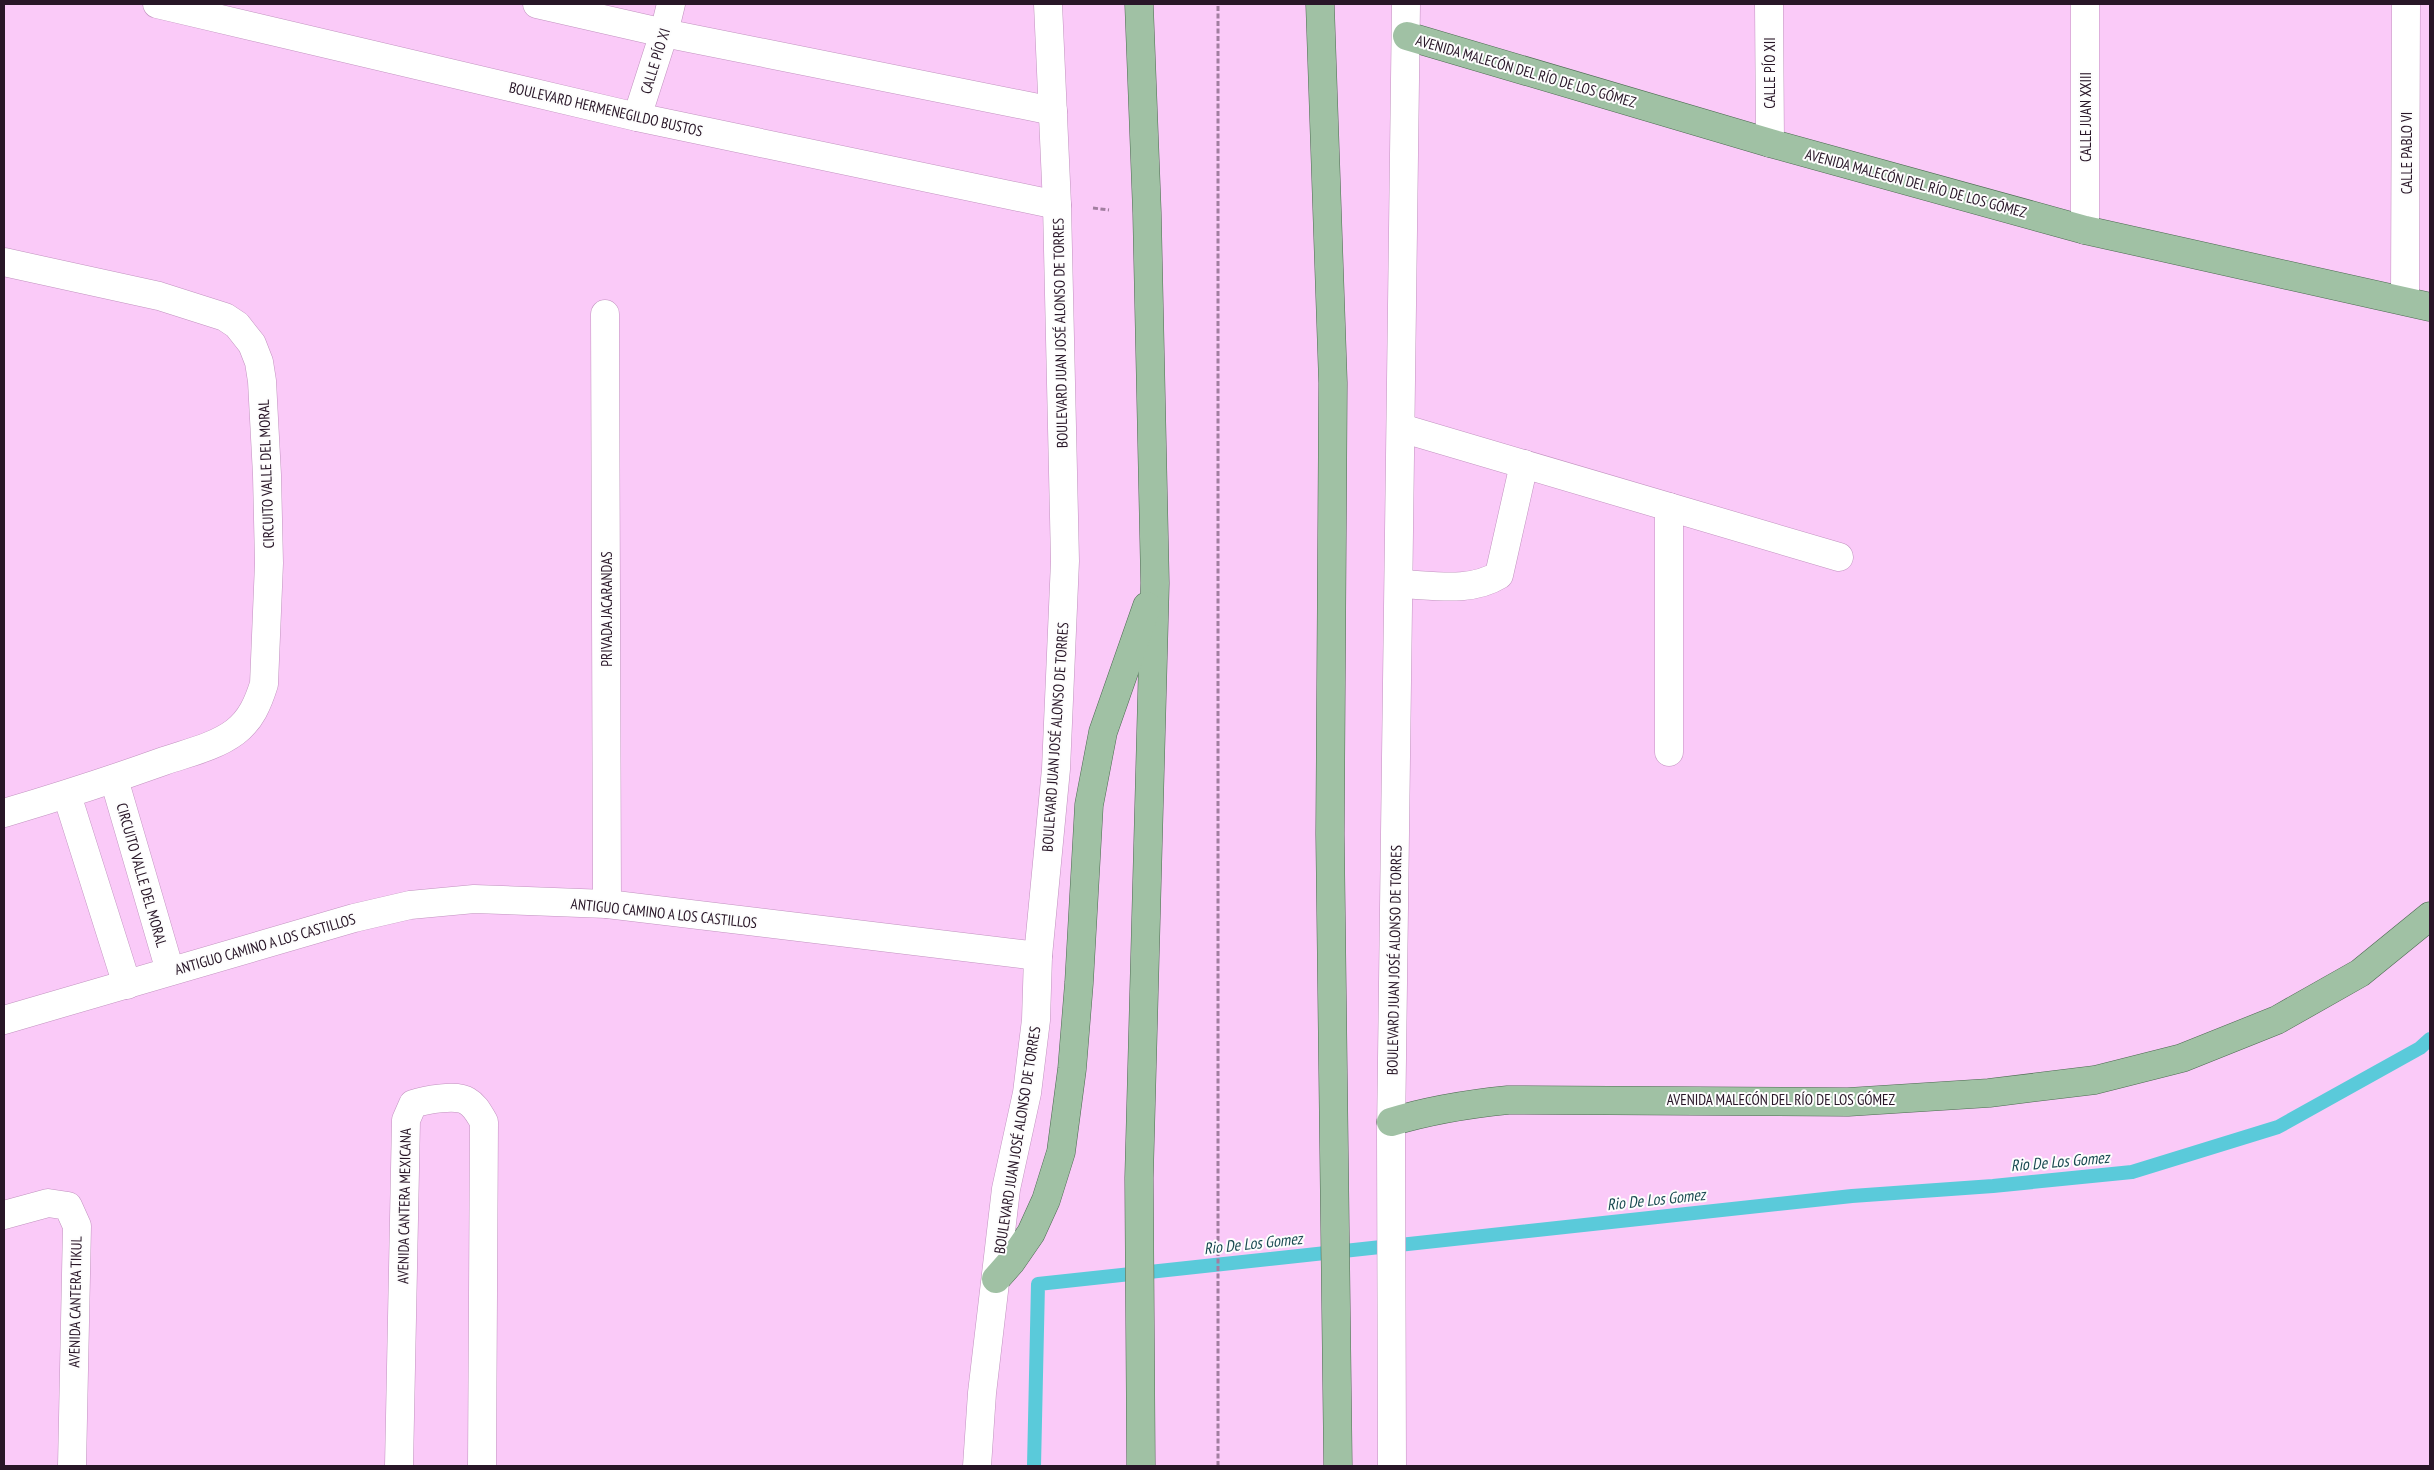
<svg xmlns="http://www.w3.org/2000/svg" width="2434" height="1470" viewBox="0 0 2434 1470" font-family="'PT Sans Narrow',sans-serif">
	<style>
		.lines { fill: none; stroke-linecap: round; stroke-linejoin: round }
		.stream { stroke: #5acada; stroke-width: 14 }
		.minor-casing { stroke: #c192bf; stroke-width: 29 }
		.tertiary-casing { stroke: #c192bf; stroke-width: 29 }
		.primary-casing { stroke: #4c6a51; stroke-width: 29 }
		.path { stroke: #a17ea0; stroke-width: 3; stroke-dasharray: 5 2.5; stroke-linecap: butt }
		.minor { stroke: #fff; stroke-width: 28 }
		.tertiary { stroke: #fff; stroke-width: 28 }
		.primary { stroke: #a0c1a4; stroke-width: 28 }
		.labels { text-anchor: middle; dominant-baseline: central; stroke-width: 4; stroke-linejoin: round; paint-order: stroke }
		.street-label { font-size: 15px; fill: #281627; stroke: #fdfdfd }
		.water-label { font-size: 16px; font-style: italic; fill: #194a51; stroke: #fdfdfd }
	</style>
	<rect width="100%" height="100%" fill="#facaf8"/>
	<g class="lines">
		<path class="stream" d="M1034 1466 1038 1284 1852 1196 1993 1186 2132 1172 2278 1127 2420 1048 2430 1039"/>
		<g class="minor-casing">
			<g id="minor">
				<path d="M1769 4 1770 143"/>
				<path d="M2085 4V230"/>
				<path d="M637 117 664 33 671 4"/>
				<path d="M4 262 159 296 225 317 237 325 252 344 259 362 262 381 267 475 269 563 264 684C258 703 251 720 235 732 215 747 187 753 164 761 111 780 58 797 4 813"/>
				<path d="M2405 301 2406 4"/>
				<path d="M605 314 607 904"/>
				<path d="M1401 428 1839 557"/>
				<path d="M1399 584C1432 585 1470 593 1499 575L1524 464"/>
				<path d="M1669 752V507"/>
				<path d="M114 779 170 971"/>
				<path d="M67 795 127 985"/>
				<path d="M4 1215 48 1203 68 1206 77 1226 72 1466"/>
				<path d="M399 1466 406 1120 413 1104C425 1100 457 1094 467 1101 476 1106 479 1114 484 1122L482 1466"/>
			</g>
		</g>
		<g class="tertiary-casing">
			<g id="tertiary">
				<path d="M157 4 637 117 1057 205"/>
				<path d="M537 4 664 33 1053 111"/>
				<path d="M4 1020 354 918 410 905 474 899 607 904 1038 956"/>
				<path d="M977 1466 982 1393 1006 1189 1027 1093 1036 1020 1038 956 1056 769 1065 561 1057 205 1048 4"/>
				<path d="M1392 1466 1391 1134 1406 4"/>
			</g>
		</g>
		<g class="primary-casing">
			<g id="primary">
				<path d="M1139 4 1147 213 1155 583 1139 1178 1141 1466"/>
				<path d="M1320 4 1333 383 1330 834 1338 1466"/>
				<path d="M1407 36 1770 143 2085 230 2430 307"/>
				<path d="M1391 1122C1430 1110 1468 1104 1508 1100L1848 1102 1989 1093 2095 1080 2182 1058 2277 1020 2360 973 2430 916"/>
				<path d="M996 1279 1011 1262 1031 1233 1046 1200 1061 1152 1072 1069 1079 983 1089 805 1103 732 1147 606"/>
			</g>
		</g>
		<g class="path">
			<path d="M1093 208 1109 210"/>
			<path d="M1218 1466V4"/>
		</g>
		<use href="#minor" class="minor"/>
		<use href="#tertiary" class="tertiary"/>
		<use href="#primary" class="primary"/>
	</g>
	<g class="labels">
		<g class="street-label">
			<text transform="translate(655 61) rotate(-73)">CALLE PÍO XI</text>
			<text transform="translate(1526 71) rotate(16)">AVENIDA MALECÓN DEL RÍO DE LOS GÓMEZ</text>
			<text transform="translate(1769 73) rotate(-90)">CALLE PÍO XII</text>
			<text transform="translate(606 109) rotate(13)">BOULEVARD HERMENEGILDO BUSTOS</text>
			<text transform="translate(2085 117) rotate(-90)">CALLE JUAN XXIII</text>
			<text transform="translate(2406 153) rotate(-90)">CALLE PABLO VI</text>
			<text transform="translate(1916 183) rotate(15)">AVENIDA MALECÓN DEL RÍO DE LOS GÓMEZ</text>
			<text transform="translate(1060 333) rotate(-91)">BOULEVARD JUAN JOSÉ ALONSO DE TORRES</text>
			<text transform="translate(266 474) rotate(-92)">CIRCUITO VALLE DEL MORAL</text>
			<text transform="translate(606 609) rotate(-90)">PRIVADA JACARANDAS</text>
			<text transform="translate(1055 737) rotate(-86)">BOULEVARD JUAN JOSÉ ALONSO DE TORRES</text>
			<text transform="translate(142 875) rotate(74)">CIRCUITO VALLE DEL MORAL</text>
			<text transform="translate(664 913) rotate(6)">ANTIGUO CAMINO A LOS CASTILLOS</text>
			<text transform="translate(265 944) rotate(-16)">ANTIGUO CAMINO A LOS CASTILLOS</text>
			<text transform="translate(1394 960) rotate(-89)">BOULEVARD JUAN JOSÉ ALONSO DE TORRES</text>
			<text x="1781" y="1099">AVENIDA MALECÓN DEL RÍO DE LOS GÓMEZ</text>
			<text transform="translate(1017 1140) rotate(-81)">BOULEVARD JUAN JOSÉ ALONSO DE TORRES</text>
			<text transform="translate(404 1206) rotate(-89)">AVENIDA CANTERA MEXICANA</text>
			<text transform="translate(75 1302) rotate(-89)">AVENIDA CANTERA TIKUL</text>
		</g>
		<g class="water-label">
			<text transform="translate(2060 1161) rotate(-5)">Rio De Los Gomez</text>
			<text transform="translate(1656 1199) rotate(-6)">Rio De Los Gomez</text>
			<text transform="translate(1253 1243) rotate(-6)">Rio De Los Gomez</text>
		</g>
	</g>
	<rect width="2434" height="1470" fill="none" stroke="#281627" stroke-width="10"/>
</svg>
